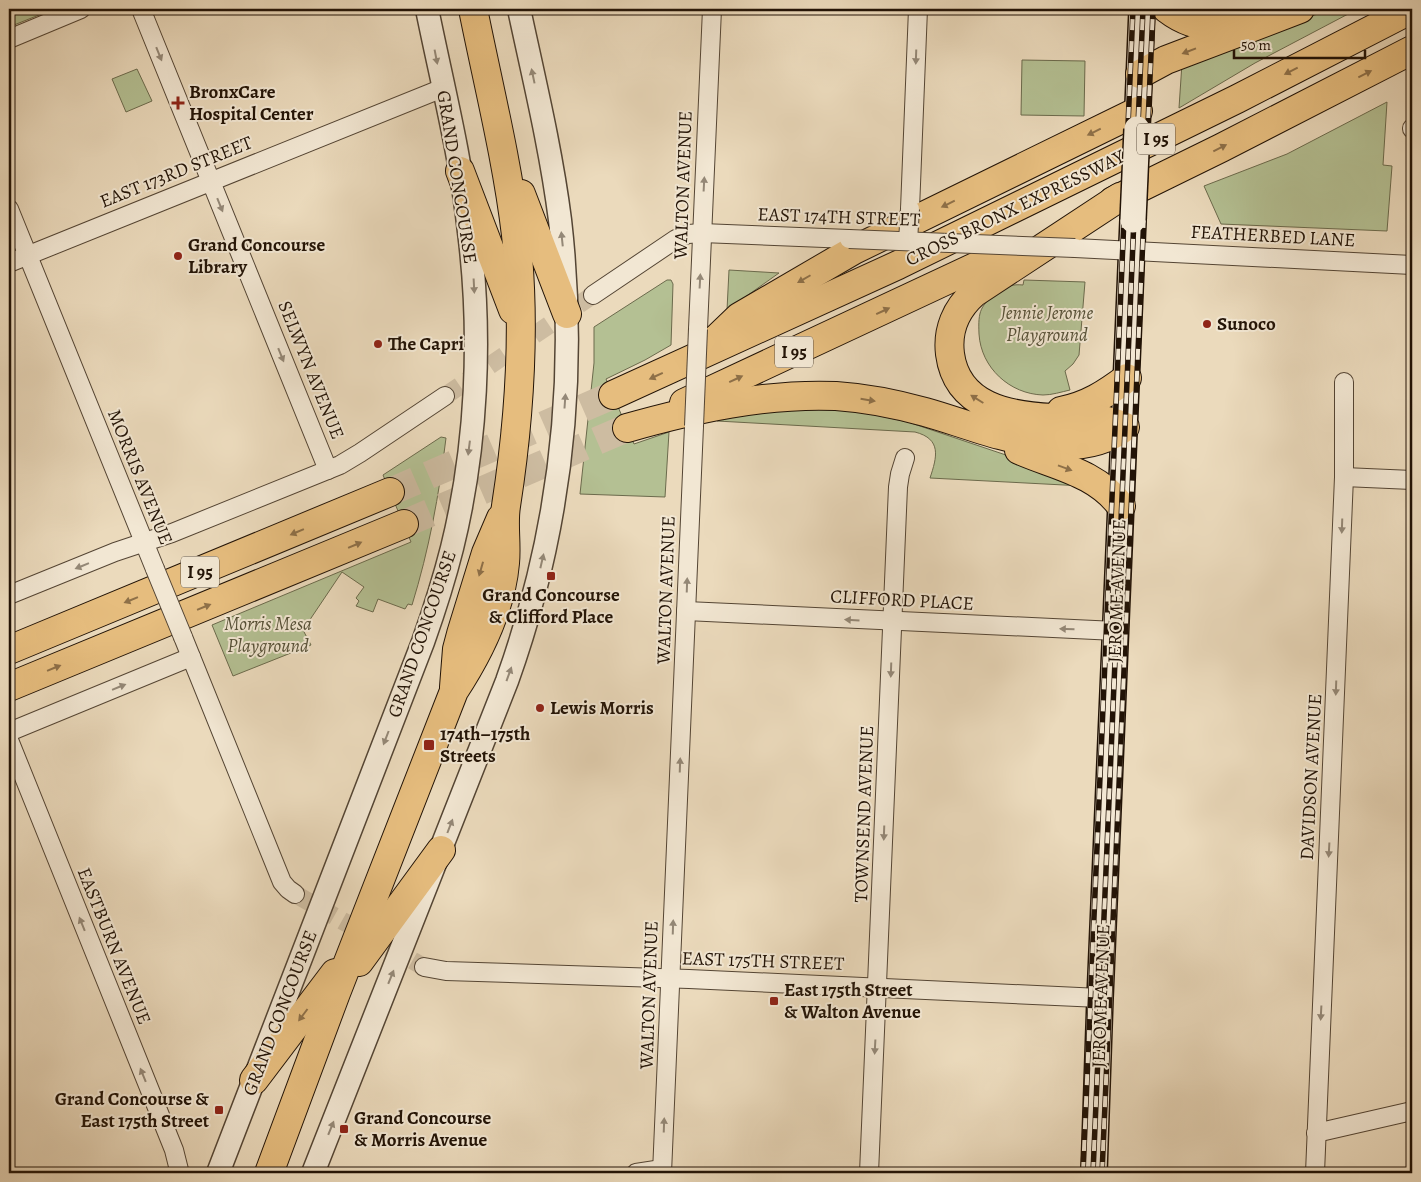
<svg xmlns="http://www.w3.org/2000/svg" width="1421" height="1182" viewBox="0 0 1421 1182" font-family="Alegreya,serif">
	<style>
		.green { fill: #b4c093; stroke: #6b6a4c }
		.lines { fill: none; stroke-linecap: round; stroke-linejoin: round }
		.minor-tunnel { stroke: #cdbca1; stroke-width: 18; stroke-dasharray: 18 9; stroke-linecap: butt }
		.motorway-tunnel { stroke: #cdbca1; stroke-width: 28; stroke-dasharray: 28 14; stroke-linecap: butt }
		.minor-casing { stroke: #544534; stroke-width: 20 }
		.tertiary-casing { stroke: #544534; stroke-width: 25 }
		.secondary-casing { stroke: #221306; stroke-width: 28 }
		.primary-casing { stroke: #221306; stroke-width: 30 }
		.motorway-casing { stroke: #221306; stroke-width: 30 }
		.minor { stroke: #f2e7d3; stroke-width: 18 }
		.tertiary { stroke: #f2e7d3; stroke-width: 22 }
		.secondary { stroke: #f2e7d3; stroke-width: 25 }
		.primary { stroke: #e6bd7e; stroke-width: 28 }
		.motorway { stroke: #e6bd7e; stroke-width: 28 }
		.rail-casing { stroke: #221306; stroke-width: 5.5 }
		.rail { stroke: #f2e7d3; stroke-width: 4; stroke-dasharray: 11; stroke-linecap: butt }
		.minor-bridge-casing { stroke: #544534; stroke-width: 20; stroke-linecap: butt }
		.secondary-bridge-casing { stroke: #221306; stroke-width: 28; stroke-linecap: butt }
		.minor-bridge { stroke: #f2e7d3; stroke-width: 18 }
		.secondary-bridge { stroke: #f2e7d3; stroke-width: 25 }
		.oneway { fill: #8e7048 }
		.oneway2 { fill: #948877 }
		.poi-dot { fill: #8f2418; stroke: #f2e7d3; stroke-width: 2 }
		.labels { text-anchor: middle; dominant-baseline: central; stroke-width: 4; stroke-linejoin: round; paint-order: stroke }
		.shield { fill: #f2e7d3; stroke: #605344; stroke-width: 1 }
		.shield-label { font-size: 18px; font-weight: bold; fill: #221306 }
		.poi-label { font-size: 19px; font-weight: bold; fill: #221306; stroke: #f2e7d3; text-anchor: start }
		.street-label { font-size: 19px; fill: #221306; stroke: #f2e7d3 }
		.park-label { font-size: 19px; font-style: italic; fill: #555037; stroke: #f2e7d3 }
	</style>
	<rect width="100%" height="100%" fill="#ebdabc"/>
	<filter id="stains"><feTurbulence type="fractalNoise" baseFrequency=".004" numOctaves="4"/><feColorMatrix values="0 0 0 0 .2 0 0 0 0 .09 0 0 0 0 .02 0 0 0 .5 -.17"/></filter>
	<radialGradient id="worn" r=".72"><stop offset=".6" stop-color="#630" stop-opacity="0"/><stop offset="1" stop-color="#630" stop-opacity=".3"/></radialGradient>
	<g class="green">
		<path d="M9 9H54L9 27Z"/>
		<path d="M1332 9H1353L1350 13 1255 63 1179 108 1182 63 1201 54Z"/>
		<path d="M1022 60 1085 61 1084 116 1021 115Z"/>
		<path d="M137 69 152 101 126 112 112 79Z"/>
		<path d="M1387 102 1383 165 1392 166 1387 231 1221 224 1204 186 1287 154Z"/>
		<path d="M729 270 779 273 727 310Z"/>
		<path d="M667 280H671L673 284 671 345 645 360 606 379 634 444 669 432 665 497 580 494 594 363V327Z"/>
		<path d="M1024 280 1085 282 1079 355 1073 364 1065 371 1070 390C1061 392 1052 395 1043 395 1010 394 981 368 979 334 978 311 980 305 999 292 1008 286 1012 284 1023 285Z"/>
		<path d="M820 407 867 413 908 422 1083 481V486L930 478C937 457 942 439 915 432L717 421 718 414Z"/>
		<path d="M441 437 446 438C439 495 429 550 412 605L408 604 405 609 378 599 373 612 356 606 359 601 356 598 364 587 342 572 303 630 311 645 233 676 212 625 411 542 383 475Z"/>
	</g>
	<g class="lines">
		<g class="minor-tunnel">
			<path d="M445 396 593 295"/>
			<path d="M295 894 424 967"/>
		</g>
		<g class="motorway-tunnel">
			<path d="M390 492 613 395"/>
			<path d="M404 524 627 428"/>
		</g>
		<g class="minor-casing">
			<g id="minor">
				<path d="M141 9 328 470"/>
				<path d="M9 39 81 9"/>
				<path d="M1412 128V129"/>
				<path d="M9 209 155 569"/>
				<path d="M910 209 918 9"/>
				<path d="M1075 248 1412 265"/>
				<path d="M9 263 443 88"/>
				<path d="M593 295 676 239 688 234 702 233 849 239"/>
				<path d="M698 329 712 9"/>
				<path d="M1344 477 1412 480"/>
				<path d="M9 595 115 552 172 533 340 465 360 453 445 396"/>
				<path d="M686 611 1116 631"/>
				<path d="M183 637 282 882 288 889 295 894"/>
				<path d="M9 732 191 657"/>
				<path d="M9 740 174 1150 179 1170"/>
				<path d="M424 967 446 971 689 979 1100 998"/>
				<path d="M1316 1133 1412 1111"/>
				<path d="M636 1173 662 1169"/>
				<path d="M662 1173 694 426"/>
				<path d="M869 1173 898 487 900 474 905 458"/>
				<path d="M1315 1173 1344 477V382"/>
			</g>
		</g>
		<g class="tertiary-casing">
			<g id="tertiary">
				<path d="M218 1173 423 642C434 611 444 580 452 548 477 447 482 336 469 232 461 157 442 83 427 9"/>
				<path d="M313 1173 507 681C560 533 578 377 560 220 551 149 534 79 519 9"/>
			</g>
		</g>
		<g class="secondary-casing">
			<g id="secondary">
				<path d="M1137 129 1142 9"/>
				<path d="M1094 1173 1100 998 1133 220"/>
			</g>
		</g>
		<g class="primary-casing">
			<g id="primary">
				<path d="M460 171 513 310"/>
				<path d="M521 194 567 314"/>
				<path d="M454 687 457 649 461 634 486 553 501 518"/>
				<path d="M359 962 441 850"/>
				<path d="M254 1080 335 973"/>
				<path d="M269 1173 336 993 454 691C479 653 501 609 505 563 507 544 503 524 506 506 520 416 526 326 516 235 507 159 488 84 473 9"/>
			</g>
		</g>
		<g class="motorway-casing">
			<g id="motorway">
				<path d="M1167 9C1189 26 1214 30 1241 24"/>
				<path d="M1140 74 1166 60 1300 9"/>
				<path d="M1113 201 1221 148 1412 50"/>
				<path d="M714 341 739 317 854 250 1138 111"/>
				<path d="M613 395 898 265 1237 99 1412 9"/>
				<path d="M684 403 1007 252"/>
				<path d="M1061 411C1087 406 1106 394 1127 378"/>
				<path d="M627 428C694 409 766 393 836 396 866 398 896 404 925 412 983 428 1069 469 1125 427 1102 416 1078 419 1053 418 1009 416 957 407 950 354 947 330 956 309 974 293L1120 197"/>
				<path d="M1019 450C1055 466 1096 472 1121 506"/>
				<path d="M9 650 390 492"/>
				<path d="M9 687 404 524"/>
			</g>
		</g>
		<use href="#minor" class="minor"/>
		<use href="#tertiary" class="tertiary"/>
		<use href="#secondary" class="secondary"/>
		<use href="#primary" class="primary"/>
		<use href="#motorway" class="motorway"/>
		<g class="rail-casing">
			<g id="rail">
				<path d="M1083 1173 1133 9"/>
				<path d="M1093 1173 1143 9"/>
				<path d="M1102 1173 1153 9"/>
			</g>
		</g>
		<use href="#rail" class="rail"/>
		<g class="minor-bridge-casing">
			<g id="minor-bridge">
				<path d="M849 239 1075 248"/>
				<path d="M908 241 910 209"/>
				<path d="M694 426 698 329"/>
				<path d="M155 569 183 637"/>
			</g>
		</g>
		<g class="secondary-bridge-casing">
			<path id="secondary-bridge" d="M1133 220 1137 129"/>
		</g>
		<use href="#minor-bridge" class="minor-bridge"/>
		<use href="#secondary-bridge" class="secondary-bridge"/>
	</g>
	<defs><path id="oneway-solid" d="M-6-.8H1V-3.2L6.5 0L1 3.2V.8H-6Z" transform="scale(1.25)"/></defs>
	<g class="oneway">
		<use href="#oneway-solid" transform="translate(1189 51) rotate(159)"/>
		<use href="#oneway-solid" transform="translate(1291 71) rotate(153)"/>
		<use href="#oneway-solid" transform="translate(1365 74) rotate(-27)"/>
		<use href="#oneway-solid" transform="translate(1094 132) rotate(154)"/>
		<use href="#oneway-solid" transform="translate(1220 148) rotate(-27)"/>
		<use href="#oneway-solid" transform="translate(948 204) rotate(154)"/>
		<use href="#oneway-solid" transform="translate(804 279) rotate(150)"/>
		<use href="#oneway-solid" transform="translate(883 311) rotate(-25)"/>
		<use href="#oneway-solid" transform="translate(656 376) rotate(155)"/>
		<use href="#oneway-solid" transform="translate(736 379) rotate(-25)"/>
		<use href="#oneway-solid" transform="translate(977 399) rotate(-148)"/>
		<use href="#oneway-solid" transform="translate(868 400) rotate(9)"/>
		<use href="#oneway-solid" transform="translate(1065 468) rotate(20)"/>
		<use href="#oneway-solid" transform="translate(297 532) rotate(157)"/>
		<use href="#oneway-solid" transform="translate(355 545) rotate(-23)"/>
		<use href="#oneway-solid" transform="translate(481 569) rotate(106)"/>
		<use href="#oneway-solid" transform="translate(131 600) rotate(158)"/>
		<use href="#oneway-solid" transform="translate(204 607) rotate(-22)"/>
		<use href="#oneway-solid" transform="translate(54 668) rotate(-22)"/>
		<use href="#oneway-solid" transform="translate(303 1015) rotate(127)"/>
	</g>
	<g class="oneway2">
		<use href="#oneway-solid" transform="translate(159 54) rotate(68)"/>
		<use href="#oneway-solid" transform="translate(436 57) rotate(79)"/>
		<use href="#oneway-solid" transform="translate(916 57) rotate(92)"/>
		<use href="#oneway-solid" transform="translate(533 76) rotate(-102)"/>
		<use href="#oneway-solid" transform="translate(704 184) rotate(-87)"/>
		<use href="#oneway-solid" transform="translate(220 205) rotate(68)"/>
		<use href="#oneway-solid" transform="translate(562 239) rotate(-96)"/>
		<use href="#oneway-solid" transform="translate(700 281) rotate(-87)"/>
		<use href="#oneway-solid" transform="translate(474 286) rotate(87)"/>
		<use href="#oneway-solid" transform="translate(281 355) rotate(68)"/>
		<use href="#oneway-solid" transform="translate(565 401) rotate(-86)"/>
		<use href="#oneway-solid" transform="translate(469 448) rotate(97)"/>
		<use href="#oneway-solid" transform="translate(1342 526) rotate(92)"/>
		<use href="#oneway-solid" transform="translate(542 561) rotate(-77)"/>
		<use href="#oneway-solid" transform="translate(82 566) rotate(158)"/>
		<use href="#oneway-solid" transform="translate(687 585) rotate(-88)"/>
		<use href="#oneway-solid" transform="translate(852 620) rotate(-177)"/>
		<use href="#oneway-solid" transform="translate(1067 629) rotate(-178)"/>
		<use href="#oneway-solid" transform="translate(891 670) rotate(92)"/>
		<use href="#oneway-solid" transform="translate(509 674) rotate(-70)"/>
		<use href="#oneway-solid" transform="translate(119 687) rotate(-22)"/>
		<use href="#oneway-solid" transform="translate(1336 688) rotate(92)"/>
		<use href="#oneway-solid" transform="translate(386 738) rotate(111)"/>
		<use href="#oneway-solid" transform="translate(680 765) rotate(-88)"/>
		<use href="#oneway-solid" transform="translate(450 826) rotate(-69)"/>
		<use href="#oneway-solid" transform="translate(884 833) rotate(92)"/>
		<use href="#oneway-solid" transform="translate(1329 850) rotate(93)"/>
		<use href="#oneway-solid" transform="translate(82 924) rotate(-112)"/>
		<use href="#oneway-solid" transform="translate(673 927) rotate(-88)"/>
		<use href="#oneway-solid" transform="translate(391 977) rotate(-68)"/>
		<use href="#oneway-solid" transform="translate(1321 1013) rotate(93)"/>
		<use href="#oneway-solid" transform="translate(875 1047) rotate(93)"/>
		<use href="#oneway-solid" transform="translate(143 1075) rotate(-112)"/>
		<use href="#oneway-solid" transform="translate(664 1125) rotate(-88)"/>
		<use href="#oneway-solid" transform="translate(331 1128) rotate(-68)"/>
	</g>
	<g class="poi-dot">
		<path d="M175.5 95.5h5v5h5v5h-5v5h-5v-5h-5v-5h5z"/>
		<circle cx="178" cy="256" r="5"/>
		<circle cx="1207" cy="324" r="5"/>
		<circle cx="378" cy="344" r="5"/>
		<rect x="546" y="571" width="10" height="10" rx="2.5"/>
		<circle cx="540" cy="708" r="5"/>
		<rect x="423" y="739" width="12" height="12" rx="2.5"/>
		<rect x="769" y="996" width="10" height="10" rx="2.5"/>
		<rect x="214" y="1105" width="10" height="10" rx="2.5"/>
		<rect x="339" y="1124" width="10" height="10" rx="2.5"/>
	</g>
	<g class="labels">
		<g class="shield">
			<rect x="1137" y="123.5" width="38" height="31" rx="4"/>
			<rect x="775" y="336.5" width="38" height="31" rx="4"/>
			<rect x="181" y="556.5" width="38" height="31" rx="4"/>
		</g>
		<g class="shield-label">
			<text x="1156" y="139">I 95</text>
			<text x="794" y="352">I 95</text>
			<text x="200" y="572">I 95</text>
		</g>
		<g class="poi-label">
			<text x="189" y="92">BronxCare<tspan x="189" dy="22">Hospital Center</tspan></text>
			<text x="188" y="245">Grand Concourse<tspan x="188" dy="22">Library</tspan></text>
			<text x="1217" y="324">Sunoco</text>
			<text x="388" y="344">The Capri</text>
			<text x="551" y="595" text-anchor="middle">Grand Concourse<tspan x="551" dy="22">&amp; Clifford Place</tspan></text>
			<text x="550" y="708">Lewis Morris</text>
			<text x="440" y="734">174th–175th<tspan x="440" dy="22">Streets</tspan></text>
			<text x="784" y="990">East 175th Street<tspan x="784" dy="22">&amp; Walton Avenue</tspan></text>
			<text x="209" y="1099" text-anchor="end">Grand Concourse &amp;<tspan x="209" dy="22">East 175th Street</tspan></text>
			<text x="354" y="1118">Grand Concourse<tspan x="354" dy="22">&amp; Morris Avenue</tspan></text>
		</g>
		<g class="street-label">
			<text transform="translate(176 172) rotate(-22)">EAST 173RD STREET</text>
			<text transform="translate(457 177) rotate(81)">GRAND CONCOURSE</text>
			<text transform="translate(683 185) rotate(-88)">WALTON AVENUE</text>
			<text transform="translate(1015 208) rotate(-26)">CROSS BRONX EXPRESSWAY</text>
			<text transform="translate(839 217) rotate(2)">EAST 174TH STREET</text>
			<text transform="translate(1273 236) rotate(3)">FEATHERBED LANE</text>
			<text transform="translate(311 370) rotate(68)">SELWYN AVENUE</text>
			<text transform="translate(140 477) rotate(68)">MORRIS AVENUE</text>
			<text transform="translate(666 590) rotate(-88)">WALTON AVENUE</text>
			<text transform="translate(1117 591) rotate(-88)">JEROME AVENUE</text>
			<text transform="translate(902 600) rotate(3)">CLIFFORD PLACE</text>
			<text transform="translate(422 634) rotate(-71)">GRAND CONCOURSE</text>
			<text transform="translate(1311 777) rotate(-87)">DAVIDSON AVENUE</text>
			<text transform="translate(864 814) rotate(-88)">TOWNSEND AVENUE</text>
			<text transform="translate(114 946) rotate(68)">EASTBURN AVENUE</text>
			<text transform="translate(763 961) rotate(2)">EAST 175TH STREET</text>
			<text transform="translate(649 995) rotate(-88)">WALTON AVENUE</text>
			<text transform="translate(1101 996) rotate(-88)">JEROME AVENUE</text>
			<text transform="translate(280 1013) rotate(-69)">GRAND CONCOURSE</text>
		</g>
		<g class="park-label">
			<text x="1047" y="313">Jennie Jerome<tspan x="1047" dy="22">Playground</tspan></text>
			<text x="268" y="624">Morris Mesa<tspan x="268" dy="22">Playground</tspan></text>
		</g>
	</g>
	<rect width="1421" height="1182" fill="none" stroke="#ebdabc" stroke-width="30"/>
	<rect x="10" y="10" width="1401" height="1162" fill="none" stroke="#221306" stroke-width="2.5"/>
	<rect x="15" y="15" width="1391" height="1152" fill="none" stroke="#221306"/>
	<path d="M1234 50v8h131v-8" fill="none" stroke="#221306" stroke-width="2.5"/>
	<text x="1241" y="50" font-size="15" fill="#221306" stroke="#f2e7d3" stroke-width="4" paint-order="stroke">50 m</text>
	<rect width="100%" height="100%" filter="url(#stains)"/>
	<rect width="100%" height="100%" fill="url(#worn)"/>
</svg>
